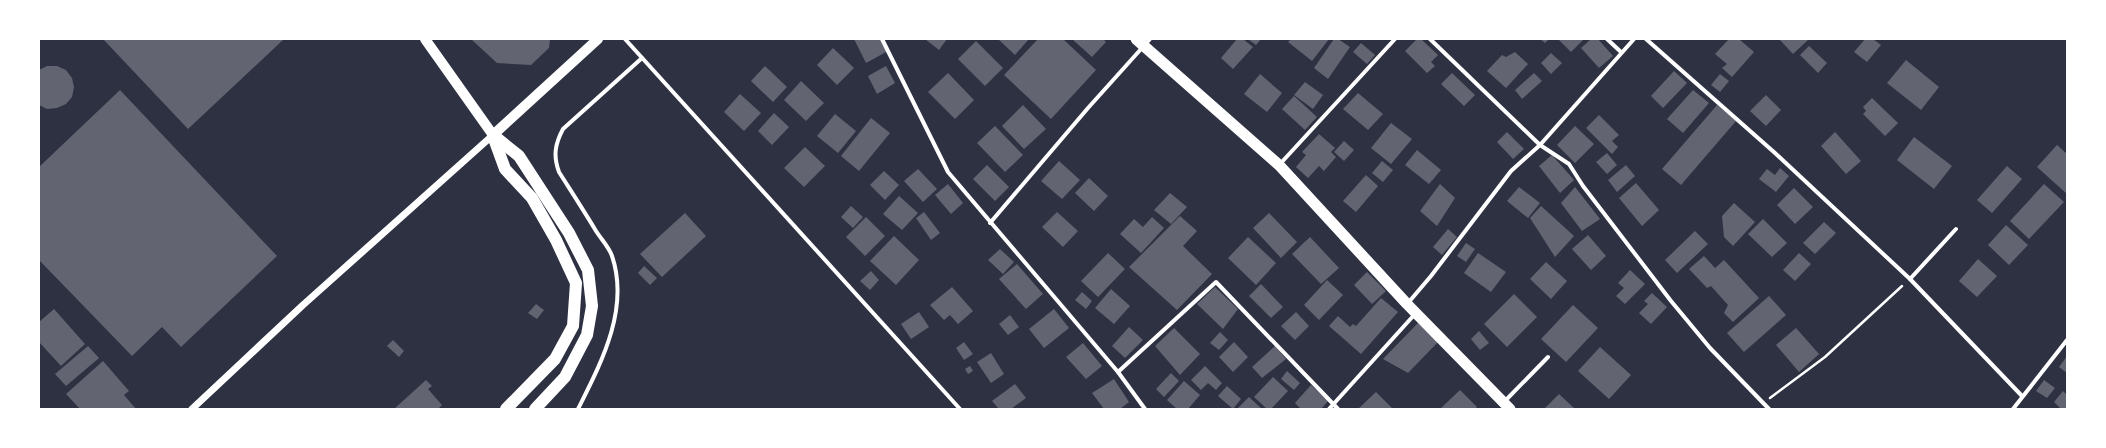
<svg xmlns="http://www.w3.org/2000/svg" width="2106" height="448" viewBox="0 0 2106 448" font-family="'Noto Sans',sans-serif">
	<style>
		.building { fill: #626471 }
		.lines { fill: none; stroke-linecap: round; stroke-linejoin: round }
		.path { stroke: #fff; stroke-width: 2.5 }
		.minor { stroke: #fff; stroke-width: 4 }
		.tertiary { stroke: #fff; stroke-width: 7 }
		.primary { stroke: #fff; stroke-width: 10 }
		.trunk { stroke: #fff; stroke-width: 11 }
		.motorway { stroke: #fff; stroke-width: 12 }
	</style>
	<rect width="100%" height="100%" fill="#2d3142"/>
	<g class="building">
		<path d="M103 39H284L188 129Z"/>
		<path d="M471 39H550L549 48 531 65 497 63Z"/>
		<path d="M854 39H882L888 51 866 63Z"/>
		<path d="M925 39H947L939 50Z"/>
		<path d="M998 39H1029L1015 55Z"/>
		<path d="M1038 39H1063L1096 70 1051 119 1004 75Z"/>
		<path d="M1072 39H1103L1106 42 1092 57Z"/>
		<path d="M1237 39H1243L1253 47 1233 69 1221 58Z"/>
		<path d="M1248 39H1261L1256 45Z"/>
		<path d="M1291 39H1329L1312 61 1288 42Z"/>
		<path d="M1334 39H1338L1350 47 1328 79 1314 68Z"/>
		<path d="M1417 39H1421L1438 55 1431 62 1435 66 1427 73 1405 51Z"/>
		<path d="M1540 39H1549L1545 43Z"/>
		<path d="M1558 39H1584L1571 52Z"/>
		<path d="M1591 39H1598L1613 56 1599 68 1581 48Z"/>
		<path d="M1729 39H1739L1754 52 1732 77 1722 68 1727 64 1715 54Z"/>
		<path d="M1779 39H1809L1793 54Z"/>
		<path d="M1865 39H1873L1881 45 1867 62 1854 52Z"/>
		<path d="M976 41 1003 68 985 86 958 59Z"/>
		<path d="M1361 43 1375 55 1367 64 1353 52Z"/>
		<path d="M1809 46 1827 63 1818 73 1800 55Z"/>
		<path d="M833 48 854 68 837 85 817 65Z"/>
		<path d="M1515 52 1528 64 1506 88 1487 71 1502 55 1506 57Z"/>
		<path d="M1551 53 1562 63 1551 74 1541 63Z"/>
		<path d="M1906 60 1939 87 1921 110 1887 83Z"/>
		<path d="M47 66H57L66 70 72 78 74 87 72 97 66 104 57 108 47 109 39 105V70Z"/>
		<path d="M765 66 787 87 773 102 751 81Z"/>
		<path d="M886 66 895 83 877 94 868 76Z"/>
		<path d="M1674 71 1687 83 1663 108 1651 96Z"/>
		<path d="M948 73 974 100 955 119 928 92Z"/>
		<path d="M1452 73 1475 95 1464 106 1441 84Z"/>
		<path d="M1534 73 1542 81 1522 99 1515 90Z"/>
		<path d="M1260 74 1282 93 1267 112 1244 94Z"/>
		<path d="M1720 74 1729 81 1720 92 1711 85Z"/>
		<path d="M801 81 824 103 806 121 784 100Z"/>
		<path d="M1305 82 1323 95 1313 109 1294 95Z"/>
		<path d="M120 90 277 256 181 347 162 327 132 356 39 260V167Z"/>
		<path d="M1693 90 1709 103 1683 133 1667 119Z"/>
		<path d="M1358 93 1383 114 1368 130 1343 109Z"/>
		<path d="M740 94 761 113 744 131 724 112Z"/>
		<path d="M1766 95 1781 110 1766 126 1750 111Z"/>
		<path d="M1294 96 1317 117 1305 130 1282 109Z"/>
		<path d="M1872 98 1898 123 1885 136 1863 114 1866 111 1863 107Z"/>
		<path d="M1023 105 1046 129 1024 149 1002 126Z"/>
		<path d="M1717 105 1736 121 1681 185 1662 169Z"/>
		<path d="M774 113 789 127 772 145 758 131Z"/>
		<path d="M835 114 856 131 838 153 817 136Z"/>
		<path d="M1599 115 1619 135 1612 141 1618 147 1612 154 1586 128Z"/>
		<path d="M871 118 890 133 859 171 841 156Z"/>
		<path d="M1391 123 1412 139 1391 164 1371 148Z"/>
		<path d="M995 126 1023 155 1005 172 977 143Z"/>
		<path d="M1575 126 1594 144 1575 163 1557 145Z"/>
		<path d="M1507 132 1524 149 1513 159 1497 142Z"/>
		<path d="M1835 132 1861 161 1846 174 1821 146Z"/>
		<path d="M1319 134 1335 148 1331 152 1336 157 1324 171 1319 166 1308 178 1296 167 1306 155 1302 152Z"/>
		<path d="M1914 137 1952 166 1934 189 1897 160Z"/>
		<path d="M1344 141 1354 150 1344 161 1334 152Z"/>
		<path d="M2057 145 2067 154V194L2037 167Z"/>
		<path d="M805 147 825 166 804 187 784 168Z"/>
		<path d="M1417 150 1441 170 1429 184 1405 165Z"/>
		<path d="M1607 153 1617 165 1607 174 1596 162Z"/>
		<path d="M1552 155 1574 180 1560 193 1539 166Z"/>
		<path d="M1059 161 1080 180 1062 199 1041 181Z"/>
		<path d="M1382 161 1393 170 1383 182 1372 173Z"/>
		<path d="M987 165 1009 187 995 201 973 179Z"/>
		<path d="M1626 165 1635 176 1617 192 1608 180Z"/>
		<path d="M2007 166 2022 179 1992 213 1977 200Z"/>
		<path d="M1780 168 1789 176 1776 192 1759 179 1767 169 1775 175Z"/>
		<path d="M918 169 937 189 923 202 904 181Z"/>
		<path d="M884 171 899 185 885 200 870 185Z"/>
		<path d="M1366 175 1378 186 1356 212 1343 201Z"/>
		<path d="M1089 178 1108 196 1094 211 1075 193Z"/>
		<path d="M1636 183 1659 210 1642 226 1619 198Z"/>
		<path d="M948 184 963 203 951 214 935 195Z"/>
		<path d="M1440 184 1455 198 1437 226 1420 211Z"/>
		<path d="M2044 184 2064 202 2029 239 2010 221Z"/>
		<path d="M1519 187 1540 203 1528 218 1507 201Z"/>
		<path d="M1575 187 1600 219 1582 231 1561 203Z"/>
		<path d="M1794 188 1813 207 1795 224 1777 205Z"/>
		<path d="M1170 193 1187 207 1171 224 1154 210Z"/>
		<path d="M899 196 918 213 902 230 883 214Z"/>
		<path d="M1734 203 1755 222 1733 246 1724 237 1722 216Z"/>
		<path d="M851 206 863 217 853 228 841 217Z"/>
		<path d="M1541 206 1574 236 1555 257 1530 218Z"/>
		<path d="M924 212 940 233 931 240 916 218Z"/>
		<path d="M1057 212 1078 231 1063 247 1042 227Z"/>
		<path d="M685 213 706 236 662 277 640 254Z"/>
		<path d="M1269 213 1297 242 1281 258 1253 228Z"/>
		<path d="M1180 216 1197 231 1183 246 1212 274 1177 310 1129 267Z"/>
		<path d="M866 217 885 236 865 256 846 237Z"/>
		<path d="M1152 217 1164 228 1141 253 1120 234 1134 219 1143 227Z"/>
		<path d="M1763 219 1787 243 1772 257 1748 234Z"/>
		<path d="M1824 222 1836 233 1815 254 1803 243Z"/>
		<path d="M2006 225 2028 245 2009 265 1988 245Z"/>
		<path d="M1448 229 1457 237 1442 255 1433 247Z"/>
		<path d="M1695 231 1708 244 1677 273 1665 260Z"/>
		<path d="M1588 235 1606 256 1591 270 1572 249Z"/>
		<path d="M894 236 919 260 896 285 870 261Z"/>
		<path d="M1248 237 1276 263 1256 285 1228 258Z"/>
		<path d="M1310 237 1339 268 1321 284 1292 254Z"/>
		<path d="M1466 243 1475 249 1466 262 1457 256Z"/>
		<path d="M1000 249 1014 262 1003 274 988 260Z"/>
		<path d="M1108 253 1125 269 1098 297 1081 281Z"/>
		<path d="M1478 253 1506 272 1491 292 1464 273Z"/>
		<path d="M1799 253 1811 264 1795 281 1783 270Z"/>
		<path d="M1704 256 1715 268 1724 260 1759 298 1733 322 1724 313 1728 305 1711 286 1707 288 1689 269Z"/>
		<path d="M1978 259 1997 276 1977 297 1959 281Z"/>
		<path d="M1546 262 1567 281 1551 299 1530 279Z"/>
		<path d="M1017 264 1043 294 1026 309 999 279Z"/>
		<path d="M644 266 657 278 650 285 638 273Z"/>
		<path d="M1630 270 1645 284 1625 304 1616 296 1624 288 1618 283Z"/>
		<path d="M871 271 879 280 870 290 860 281Z"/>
		<path d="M1367 272 1386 291 1372 304 1354 285Z"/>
		<path d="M1327 280 1343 295 1319 320 1304 305Z"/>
		<path d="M1261 284 1283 307 1271 318 1249 296Z"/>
		<path d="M952 287 973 311 958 324 950 315 944 320 930 305Z"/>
		<path d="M1215 287 1238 309 1223 329 1197 304Z"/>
		<path d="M1111 289 1130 306 1114 324 1095 308Z"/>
		<path d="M1082 292 1092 301 1086 309 1075 300Z"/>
		<path d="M1652 293 1667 307 1651 324 1639 313 1648 304 1644 301Z"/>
		<path d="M1514 294 1537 317 1507 347 1484 324Z"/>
		<path d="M1769 296 1786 315 1744 352 1727 333Z"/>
		<path d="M1381 298 1398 312 1361 354 1329 326 1338 316 1350 327 1353 324 1356 326Z"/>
		<path d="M536 304 544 310 537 319 528 313Z"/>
		<path d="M1573 305 1598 328 1566 362 1541 339Z"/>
		<path d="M54 309 85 344 61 366 39 342V322Z"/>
		<path d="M1054 309 1069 328 1044 348 1029 329Z"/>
		<path d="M919 312 929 327 911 339 901 324Z"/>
		<path d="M1296 312 1309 326 1295 340 1281 326Z"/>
		<path d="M1010 315 1019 327 1008 335 999 324Z"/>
		<path d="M1418 323 1438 342 1408 373 1383 359Z"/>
		<path d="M1129 327 1143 340 1125 358 1112 346Z"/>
		<path d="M1174 328 1200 354 1180 375 1155 346Z"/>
		<path d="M1796 328 1819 354 1799 372 1776 345Z"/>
		<path d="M1479 331 1489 343 1480 350 1471 339Z"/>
		<path d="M1220 332 1228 340 1219 350 1210 343Z"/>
		<path d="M393 340 404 351 399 357 387 346Z"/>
		<path d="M964 342 973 354 964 360 956 348Z"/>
		<path d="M1234 342 1248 357 1233 372 1219 357Z"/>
		<path d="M1083 343 1102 366 1086 379 1066 357Z"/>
		<path d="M88 346 99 358 66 386 55 374Z"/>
		<path d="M1275 346 1286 359 1262 378 1252 367Z"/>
		<path d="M1600 347 1631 375 1609 399 1578 371Z"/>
		<path d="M991 353 1004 374 991 383 977 362Z"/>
		<path d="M2067 356V373L2059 367Z"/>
		<path d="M103 361 129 391 124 395 136 409H80L66 394Z"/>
		<path d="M970 366 973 371 968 374 965 369Z"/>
		<path d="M1205 366 1222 383 1216 390 1208 383 1201 390 1191 380Z"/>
		<path d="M1287 371 1300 383 1294 390 1281 379Z"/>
		<path d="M1171 373 1179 381 1164 397 1156 389Z"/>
		<path d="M1273 377 1288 391 1271 409H1267L1254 397Z"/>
		<path d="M1114 379 1129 402 1120 409H1104L1092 393Z"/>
		<path d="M426 380 432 386 428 389 442 405 438 409H394Z"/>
		<path d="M2044 380 2055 388 2047 398 2036 391Z"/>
		<path d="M1184 381 1200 395 1188 409H1177L1167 400Z"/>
		<path d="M1015 384 1026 398 1011 409H999L992 401Z"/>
		<path d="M1311 385 1328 401 1321 409H1301L1295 403Z"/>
		<path d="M1227 386 1241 399 1233 409 1218 396Z"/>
		<path d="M1460 390 1477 407 1475 409H1440Z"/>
		<path d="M2063 391 2067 395V409H2061L2054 402Z"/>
		<path d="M1376 392 1393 409H1358Z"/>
		<path d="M1559 394 1575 409H1544Z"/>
		<path d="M1249 397 1262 409H1237Z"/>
	</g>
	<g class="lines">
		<path class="path" d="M1770 398 1825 357 1902 286"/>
		<g class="minor">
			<path d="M625 39 960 409"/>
			<path d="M882 39 948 172 1118 372 1145 409"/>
			<path d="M1430 39 1540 145 1569 164 1583 186 1671 301 1710 348 1769 409"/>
			<path d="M1607 39 1621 52"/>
			<path d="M1646 39 1775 153 1910 279 2022 396"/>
			<path d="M1280 164 1395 39"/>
			<path d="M990 223 1088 108 1150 39"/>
			<path d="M1910 279 1956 229"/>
			<path d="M1408 303 1431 276 1511 171 1540 145 1634 39"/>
			<path d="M1118 372 1216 282 1338 409"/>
			<path d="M1504 402 1548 357"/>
			<path d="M578 409C601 363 630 309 612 256 609 247 601 239 596 231 584 211 571 191 559 172 553 156 555 144 563 129L642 58"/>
			<path d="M1329 409 1415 314"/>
			<path d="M2013 409 2067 340"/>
		</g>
		<path class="tertiary" d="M192 409 303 305 493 135"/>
		<path class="primary" d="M425 39 493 135 598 39"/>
		<path class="trunk" d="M1136 39 1279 165 1407 304 1510 409"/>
		<g class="motorway">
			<path d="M493 135 519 156 569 233 588 270 592 306 587 335 565 377 535 409"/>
			<path d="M493 136 505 169 532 198 556 240 576 283 573 326 555 359 506 409"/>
		</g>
	</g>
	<rect width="2106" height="448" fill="none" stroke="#ffffff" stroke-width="80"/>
</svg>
